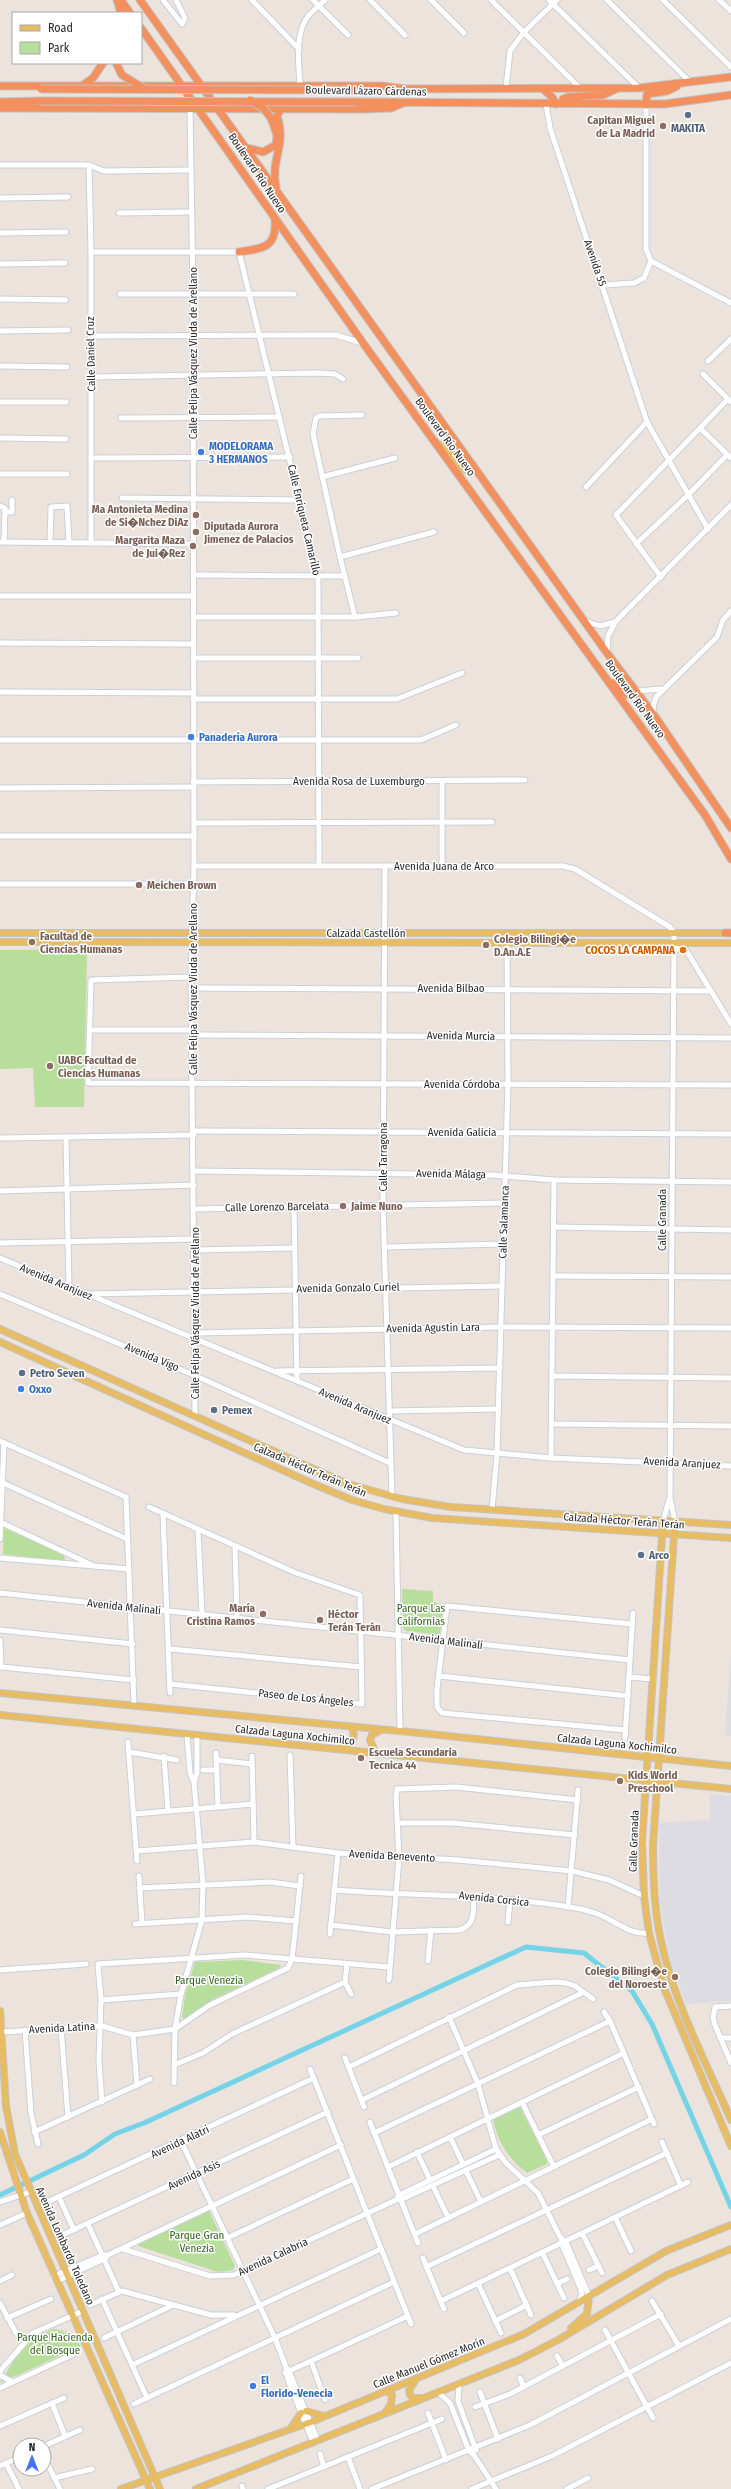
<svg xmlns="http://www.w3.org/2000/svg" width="731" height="2489" viewBox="0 0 731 2489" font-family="'Fira Sans Condensed',sans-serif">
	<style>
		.industrial { fill: #dddce3 }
		.green { fill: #b8de9b }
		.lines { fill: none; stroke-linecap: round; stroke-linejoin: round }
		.canal { stroke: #74d3e7; stroke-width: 5 }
		.minor-casing { stroke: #cacfda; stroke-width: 7 }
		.major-casing { stroke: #c3c3c3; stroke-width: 8 }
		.highway-casing { stroke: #c3c3c3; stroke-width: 9 }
		.minor { stroke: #fff; stroke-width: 5 }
		.major { stroke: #e8bc63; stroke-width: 6 }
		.highway { stroke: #f4905d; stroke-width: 7 }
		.highway-bridge-casing { stroke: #c3c3c3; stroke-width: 9; stroke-linecap: butt }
		.highway-bridge { stroke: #f4905d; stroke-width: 7 }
		.service-dot { fill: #5c6f8a; stroke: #fff; stroke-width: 1.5 }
		.education-dot { fill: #8d6e63; stroke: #fff; stroke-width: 1.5 }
		.shop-dot { fill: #3f7fe0; stroke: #fff; stroke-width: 1.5 }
		.food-dot { fill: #e8710a; stroke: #fff; stroke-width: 1.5 }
		.labels { text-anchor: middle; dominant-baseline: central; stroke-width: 3; stroke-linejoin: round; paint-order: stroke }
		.street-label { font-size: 11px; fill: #292929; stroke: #fff }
		.education-label { font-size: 11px; font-weight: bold; fill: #785e54; stroke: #fff; text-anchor: start }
		.service-label { font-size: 11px; font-weight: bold; fill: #4e5e75; stroke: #fff; text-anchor: start }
		.shop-label { font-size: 11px; font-weight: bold; fill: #366cbe; stroke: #fff; text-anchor: start }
		.food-label { font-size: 11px; font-weight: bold; fill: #c56008; stroke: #fff; text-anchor: end }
		.park-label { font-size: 11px; fill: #32611e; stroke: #fff }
	</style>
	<rect width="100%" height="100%" fill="#ebe3dc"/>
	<g class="industrial">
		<path d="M731 1652V1736H725Z"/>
		<path d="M710 1794 731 1796V2001L686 2004 668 1953 660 1903 659 1823 710 1820Z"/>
	</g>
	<g class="green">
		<path d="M87 949 84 1107H35L33 1068 0 1069V950Z"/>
		<path d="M4 1528 64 1555 65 1559 62 1561 3 1554Z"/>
		<path d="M402 1589 433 1591V1602L443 1605 440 1635 406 1631 403 1628Z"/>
		<path d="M242 1960 281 1965 279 1968 212 2000 184 2019 182 2017 185 1996 195 1962Z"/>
		<path d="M520 2107 547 2161V2164L527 2173C508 2158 498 2143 493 2119Z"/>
		<path d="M208 2209 235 2266 233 2270 218 2272 138 2246 139 2243Z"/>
		<path d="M52 2329C65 2330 75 2335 81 2347H71L66 2353 0 2383 14 2360 29 2343Z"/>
	</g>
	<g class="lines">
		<path class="canal" d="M0 2195 84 2155 115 2134 144 2123 526 1947 584 1953 632 1991 652 2024 731 2207"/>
		<g class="minor-casing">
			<g id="minor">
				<path d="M163 0 182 24 185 18 176 0"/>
				<path d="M252 0 299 49"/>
				<path d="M313 0 348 35"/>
				<path d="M370 0 405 35"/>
				<path d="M431 0 464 33"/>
				<path d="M491 0 580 88"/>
				<path d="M549 0 639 88"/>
				<path d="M607 0 690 82"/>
				<path d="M663 0 731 67"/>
				<path d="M719 0 731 11"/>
				<path d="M300 85C299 64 294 33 309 15 314 10 320 5 325 0"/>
				<path d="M506 88 510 51 524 32 557 0"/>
				<path d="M546 104 550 128 647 422 708 529"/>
				<path d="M646 105V249L651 261 731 303"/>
				<path d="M190 108 193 294 194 866 191 977 195 1415"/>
				<path d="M0 165H89L104 171 191 170"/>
				<path d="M89 165 91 252V543"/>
				<path d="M0 198 68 197"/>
				<path d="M119 213 192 212"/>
				<path d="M0 233 66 232"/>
				<path d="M91 252H239L318 577 319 866"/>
				<path d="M0 264 65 263"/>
				<path d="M603 285 634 283 644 278 651 261"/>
				<path d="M120 294H294"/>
				<path d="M0 299 66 300"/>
				<path d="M0 331 68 330"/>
				<path d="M91 336 336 335 362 343"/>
				<path d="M708 361 731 339"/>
				<path d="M0 366 67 367"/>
				<path d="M703 374 731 402"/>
				<path d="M92 377 317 373 335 374 343 379"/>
				<path d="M0 402H66"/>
				<path d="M121 418 279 417"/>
				<path d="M700 428 731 458"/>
				<path d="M0 438 66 439"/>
				<path d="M91 458 290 457"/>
				<path d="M0 474H67"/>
				<path d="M322 477 395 458"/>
				<path d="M586 487 647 422"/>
				<path d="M122 498 300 500"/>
				<path d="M0 506 5 508 4 542"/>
				<path d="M5 512H12V500"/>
				<path d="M0 542 193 544"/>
				<path d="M50 543 51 507 67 506 69 543"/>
				<path d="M636 544 688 495 727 455"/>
				<path d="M340 557 434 532"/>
				<path d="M193 575 345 576"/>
				<path d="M661 577 616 515 728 399"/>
				<path d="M0 596H193"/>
				<path d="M193 617H355L396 613"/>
				<path d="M355 617 340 557 313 434 316 418 319 416 362 415"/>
				<path d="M585 621 600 626 615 622"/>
				<path d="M0 643 193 644"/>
				<path d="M607 653 608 636 616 621 731 505"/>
				<path d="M193 658H358"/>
				<path d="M636 691 662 689"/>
				<path d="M0 692 193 693"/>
				<path d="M193 699H397L462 673"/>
				<path d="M654 714 653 707 656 697 717 637 723 620 731 611"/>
				<path d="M0 740H421L456 725"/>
				<path d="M442 781V866"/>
				<path d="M193 782 525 780"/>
				<path d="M0 788 194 787"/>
				<path d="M194 823 492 822"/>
				<path d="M0 836H194"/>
				<path d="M194 866H563L575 869 670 927 674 933V942L670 1499 675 1521"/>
				<path d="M385 866 383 1205 392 1496"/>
				<path d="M0 884H193"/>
				<path d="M674 948 686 950 731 1024"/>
				<path d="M191 977 91 980 88 1083 731 1085"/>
				<path d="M191 988 711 991"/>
				<path d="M90 1030H192"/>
				<path d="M192 1035 731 1038"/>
				<path d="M194 1131 731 1134"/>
				<path d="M66 1137 69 1288"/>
				<path d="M0 1138 194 1135"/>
				<path d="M194 1171 492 1175 554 1180 731 1182"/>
				<path d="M0 1191 194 1185"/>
				<path d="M294 1207 297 1381"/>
				<path d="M194 1209 504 1203"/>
				<path d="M554 1227 731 1230"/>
				<path d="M0 1243 194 1239"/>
				<path d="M385 1247 503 1244"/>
				<path d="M194 1250 295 1248"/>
				<path d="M0 1258 464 1450 551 1458 731 1466"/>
				<path d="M553 1276 731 1277"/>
				<path d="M0 1294 196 1376 390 1463"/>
				<path d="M87 1294 502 1286"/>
				<path d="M196 1333 501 1327 731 1328"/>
				<path d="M277 1371 500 1368"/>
				<path d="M552 1376 731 1378"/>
				<path d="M389 1411 498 1409"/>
				<path d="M552 1424 731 1426"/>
				<path d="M0 1441 126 1497 134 1706"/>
				<path d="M551 1458 554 1180"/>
				<path d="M3 1483 127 1539"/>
				<path d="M149 1507 296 1573 360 1595 362 1704 170 1684"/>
				<path d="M492 1510 497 1454 508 1084 507 933"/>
				<path d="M396 1512 400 1731"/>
				<path d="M163 1514 170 1693"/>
				<path d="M663 1521 669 1500"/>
				<path d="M0 1522 92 1565"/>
				<path d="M198 1530 202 1614"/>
				<path d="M0 1539 4 1443"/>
				<path d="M235 1546 237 1618"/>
				<path d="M0 1558 129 1569"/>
				<path d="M0 1593 630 1660"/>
				<path d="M0 1630 133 1644"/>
				<path d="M0 1640 1 1667 134 1680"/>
				<path d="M170 1649 361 1667"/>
				<path d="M439 1676 628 1696"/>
				<path d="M629 1677 653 1679"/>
				<path d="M625 1730 442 1713 437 1707V1689L447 1606 632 1624"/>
				<path d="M625 1738 633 1613"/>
				<path d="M128 1742 137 1861"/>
				<path d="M129 1752 177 1760"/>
				<path d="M216 1753 218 1806"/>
				<path d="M290 1755 293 1847"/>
				<path d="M164 1756 168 1811"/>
				<path d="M252 1756 254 1842"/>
				<path d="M217 1760 252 1764"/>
				<path d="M203 1770H217"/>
				<path d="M194 1782 197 1773V1736"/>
				<path d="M134 1814 253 1804"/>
				<path d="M398 1823H453L575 1835"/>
				<path d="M137 1851 254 1842 338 1853 458 1860 572 1871 609 1880 644 1896"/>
				<path d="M139 1876 142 1923"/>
				<path d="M139 1888 270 1882 300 1886"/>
				<path d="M334 1890C412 1896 491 1894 569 1907 579 1908 589 1911 598 1914 614 1920 631 1936 649 1933"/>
				<path d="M568 1907 578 1790"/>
				<path d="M508 1922 510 1900"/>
				<path d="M135 1924 247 1917 296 1921"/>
				<path d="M331 1925 392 1932 459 1930C476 1925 473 1911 474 1897"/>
				<path d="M330 1934 338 1853"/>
				<path d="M428 1961 431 1930"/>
				<path d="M0 1970 86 1964"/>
				<path d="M389 1980 399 1858 396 1796 397 1789 456 1787 578 1800"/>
				<path d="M345 1982 351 1994"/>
				<path d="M101 2000 181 1994"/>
				<path d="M731 2006 715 2007 713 2018 715 2025 731 2063"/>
				<path d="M604 2012 610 2021 654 2124"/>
				<path d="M449 2017 478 2084 496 2149 505 2162 538 2193 560 2237 566 2242 589 2296"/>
				<path d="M61 2028 68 2117"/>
				<path d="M25 2030 31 2113 38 2144"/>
				<path d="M2 2032 102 2026 133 2035 175 2029 210 2005 288 1968 292 1959 301 1876"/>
				<path d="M133 2035 137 2085"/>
				<path d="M720 2038H731"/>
				<path d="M345 2058 364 2107"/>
				<path d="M174 2065 203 2053 232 2034 345 1982 347 1964"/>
				<path d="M349 2067 517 1985 556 1982 566 1983 575 1986 593 1999"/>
				<path d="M310 2069 411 2324"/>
				<path d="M174 2083 175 2029 181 1994 202 1920 203 1884 194 1782 190 1773 187 1735"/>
				<path d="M362 2100 584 1992"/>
				<path d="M102 2102 99 2061 101 2000 98 1964 244 1955 389 1967"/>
				<path d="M522 2102 554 2167"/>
				<path d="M370 2122 418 2243"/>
				<path d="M34 2132 150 2079"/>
				<path d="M374 2133 610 2021"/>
				<path d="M538 2135 639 2087"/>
				<path d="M450 2137 463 2164"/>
				<path d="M181 2141 275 2338 286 2367 288 2380 313 2442"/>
				<path d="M662 2142 681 2186"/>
				<path d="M417 2152 430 2180"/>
				<path d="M388 2167 624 2053"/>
				<path d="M466 2171 481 2202"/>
				<path d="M433 2186 448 2217"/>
				<path d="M59 2197 74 2230"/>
				<path d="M400 2200 499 2155"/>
				<path d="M0 2202 30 2192"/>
				<path d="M45 2203 314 2078"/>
				<path d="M615 2217 631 2251"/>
				<path d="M88 2224 119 2292"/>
				<path d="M0 2225 27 2213"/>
				<path d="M582 2233 602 2273"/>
				<path d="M415 2234 652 2119"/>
				<path d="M60 2236 328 2112"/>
				<path d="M227 2238 353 2179"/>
				<path d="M561 2242 580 2287 582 2294 579 2301"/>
				<path d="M123 2249 210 2276 234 2275 396 2200 399 2195 496 2149"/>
				<path d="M542 2252 564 2298"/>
				<path d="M423 2258 444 2309"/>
				<path d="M426 2267 667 2153"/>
				<path d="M510 2268 531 2315"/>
				<path d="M589 2270 598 2266"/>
				<path d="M54 2276 103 2255H108L341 2145"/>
				<path d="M0 2281 12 2275"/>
				<path d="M57 2281 106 2258"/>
				<path d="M478 2283 501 2333"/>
				<path d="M557 2284 567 2279"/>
				<path d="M102 2299 147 2398"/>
				<path d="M441 2301 688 2182"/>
				<path d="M652 2301 679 2346"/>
				<path d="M0 2303 16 2333"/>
				<path d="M90 2305 122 2291 211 2315H234"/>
				<path d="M7 2318 51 2299"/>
				<path d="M495 2321 527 2305"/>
				<path d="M605 2330 653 2418"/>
				<path d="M104 2338 173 2305"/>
				<path d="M557 2356 563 2366"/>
				<path d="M311 2361 325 2400"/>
				<path d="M132 2365 381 2249"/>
				<path d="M288 2369 318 2441"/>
				<path d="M0 2371 33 2333 83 2311"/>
				<path d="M285 2373 408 2316"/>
				<path d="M0 2375 12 2382"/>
				<path d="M520 2378 524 2387"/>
				<path d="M459 2385 458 2401 476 2450"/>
				<path d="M0 2388 74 2354"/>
				<path d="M480 2392 498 2439"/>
				<path d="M439 2393 450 2403 469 2451 474 2455 496 2489"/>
				<path d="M52 2403 65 2436"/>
				<path d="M134 2404 394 2282"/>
				<path d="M475 2407 510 2394 661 2314"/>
				<path d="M428 2413 446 2460"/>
				<path d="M0 2426 64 2398"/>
				<path d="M44 2446 80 2430"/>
				<path d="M320 2454 324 2467"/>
				<path d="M44 2457 60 2489"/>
				<path d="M348 2457 360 2489"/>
				<path d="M6 2463 19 2489"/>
				<path d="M0 2466 20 2457"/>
				<path d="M54 2478 92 2469"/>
				<path d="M242 2486 243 2489"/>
				<path d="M268 2489 442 2419"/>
				<path d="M372 2489 530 2425 731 2319"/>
				<path d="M472 2489 552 2456 731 2363"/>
				<path d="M567 2489 588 2478"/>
			</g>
		</g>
		<g class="major-casing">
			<g id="major">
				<path d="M435 442 449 450 463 469 467 470 474 466"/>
				<path d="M0 933H729"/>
				<path d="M0 942 731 943"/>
				<path d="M0 1329 345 1483 402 1499 451 1507 731 1525"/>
				<path d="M0 1342 311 1483 352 1500 384 1509 432 1518 731 1538"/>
				<path d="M663 1521 642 1843 644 1896 649 1933 664 1988 731 2146"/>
				<path d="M675 1521 653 1846C653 1878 654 1910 661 1941 674 2003 706 2062 731 2120"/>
				<path d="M0 1693 410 1732 731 1766"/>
				<path d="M0 1715 731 1789"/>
				<path d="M340 1748C351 1745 358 1738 351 1727"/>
				<path d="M376 1754 370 1740 372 1735 381 1730"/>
				<path d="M0 2011 6 2106 15 2154 160 2489"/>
				<path d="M0 2132 27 2213 150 2489"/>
				<path d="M571 2328 587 2314 589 2296"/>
				<path d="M415 2381 409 2390 410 2395 413 2398H421"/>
				<path d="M306 2411 324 2416"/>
				<path d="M385 2413 391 2404 392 2395 387 2391"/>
				<path d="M291 2428 301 2413"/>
				<path d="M121 2489 311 2422 524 2334 666 2251 731 2225"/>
				<path d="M196 2489 519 2360 558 2340 667 2275 731 2249"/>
			</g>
		</g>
		<g class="highway-casing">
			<g id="highway">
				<path d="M117 0 121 13"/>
				<path d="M121 0 130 13"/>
				<path d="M140 0 607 653 654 715 731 828"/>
				<path d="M141 28 363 343 705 815 731 859"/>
				<path d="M83 85 93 78 103 63"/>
				<path d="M0 86H383L405 89"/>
				<path d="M400 89 639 88 731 77"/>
				<path d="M543 89 552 97 556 104"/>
				<path d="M0 102 40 101"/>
				<path d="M355 102 665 104 731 95"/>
				<path d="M563 103V99L568 97 603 95 616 89"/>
				<path d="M646 105 647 94 667 91 677 86"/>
				<path d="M0 108 365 109 391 108 403 103"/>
				<path d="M247 148 263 152 276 145 277 135 271 118"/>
				<path d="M276 187C270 159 287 146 277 116L281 108"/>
				<path d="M239 252C264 248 277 248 275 219"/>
				<path d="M614 683 625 694 631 695 636 691"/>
				<path d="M725 933H731"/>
			</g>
		</g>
		<use href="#minor" class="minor"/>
		<use href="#major" class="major"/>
		<use href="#highway" class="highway"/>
		<g class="highway-bridge-casing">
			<g id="highway-bridge">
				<path d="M116 63 122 75 143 88"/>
				<path d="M41 89 354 90"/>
				<path d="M250 100 264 109 271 118"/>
				<path d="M40 101 355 102"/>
			</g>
		</g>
		<use href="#highway-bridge" class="highway-bridge"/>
	</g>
	<g class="service-dot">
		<circle cx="688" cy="115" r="4"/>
		<circle cx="22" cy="1373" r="4"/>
		<circle cx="214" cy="1410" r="4"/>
		<circle cx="641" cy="1555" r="4"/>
	</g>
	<g class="education-dot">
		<circle cx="663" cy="126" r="4"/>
		<circle cx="196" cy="515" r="4"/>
		<circle cx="196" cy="532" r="4"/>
		<circle cx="193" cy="546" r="4"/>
		<circle cx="139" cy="885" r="4"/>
		<circle cx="32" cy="942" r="4"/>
		<circle cx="486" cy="945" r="4"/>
		<circle cx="50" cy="1066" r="4"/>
		<circle cx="343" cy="1206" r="4"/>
		<circle cx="263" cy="1614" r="4"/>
		<circle cx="320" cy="1620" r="4"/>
		<circle cx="361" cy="1758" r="4"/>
		<circle cx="620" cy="1781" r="4"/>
		<circle cx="675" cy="1977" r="4"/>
	</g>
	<g class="shop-dot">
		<circle cx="201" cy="452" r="4"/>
		<circle cx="191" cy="737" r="4"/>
		<circle cx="21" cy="1389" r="4"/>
		<circle cx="253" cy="2386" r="4"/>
	</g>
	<circle class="food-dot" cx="683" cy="950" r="4"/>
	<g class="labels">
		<g class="street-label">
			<text transform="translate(366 91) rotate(1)">Boulevard Lázaro Cárdenas</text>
			<text transform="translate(257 173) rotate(56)">Boulevard Río Nuevo</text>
			<text transform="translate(595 263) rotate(71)">Avenida 55</text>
			<text transform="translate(193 353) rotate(-90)">Calle Felipa Vásquez Viuda de Arellano</text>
			<text transform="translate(91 354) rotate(-91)">Calle Daniel Cruz</text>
			<text transform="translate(445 437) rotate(54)">Boulevard Río Nuevo</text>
			<text transform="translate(304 520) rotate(77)">Calle Enriqueta Camarillo</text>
			<text transform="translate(635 699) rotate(54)">Boulevard Río Nuevo</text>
			<text x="359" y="781">Avenida Rosa de Luxemburgo</text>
			<text x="444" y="866">Avenida Juana de Arco</text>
			<text x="366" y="933">Calzada Castellón</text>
			<text x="451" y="988">Avenida Bilbao</text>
			<text transform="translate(193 989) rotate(-90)">Calle Felipa Vásquez Viuda de Arellano</text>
			<text transform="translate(461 1036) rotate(1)">Avenida Murcia</text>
			<text x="462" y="1084">Avenida Córdoba</text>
			<text x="462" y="1132">Avenida Galicia</text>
			<text transform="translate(383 1157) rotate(-90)">Calle Tarragona</text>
			<text transform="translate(451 1174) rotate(1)">Avenida Málaga</text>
			<text transform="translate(277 1207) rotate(-1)">Calle Lorenzo Barcelata</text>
			<text transform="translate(662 1220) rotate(-90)">Calle Granada</text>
			<text transform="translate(504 1222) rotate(-88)">Calle Salamanca</text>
			<text transform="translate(56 1282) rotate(23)">Avenida Aranjuez</text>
			<text transform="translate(348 1288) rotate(-1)">Avenida Gonzalo Curiel</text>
			<text transform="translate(195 1313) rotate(-90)">Calle Felipa Vásquez Viuda de Arellano</text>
			<text transform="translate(433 1328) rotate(-1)">Avenida Agustín Lara</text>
			<text transform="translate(152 1357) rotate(23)">Avenida Vigo</text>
			<text transform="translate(355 1406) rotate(23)">Avenida Aranjuez</text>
			<text transform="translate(682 1463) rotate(3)">Avenida Aranjuez</text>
			<text transform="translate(310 1470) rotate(23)">Calzada Héctor Terán Terán</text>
			<text transform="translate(624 1521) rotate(4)">Calzada Héctor Terán Terán</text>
			<text transform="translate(124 1607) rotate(6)">Avenida Malinali</text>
			<text transform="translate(446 1641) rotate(7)">Avenida Malinali</text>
			<text transform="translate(306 1698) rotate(6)">Paseo de Los Ángeles</text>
			<text transform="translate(295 1735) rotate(6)">Calzada Laguna Xochimilco</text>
			<text transform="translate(617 1744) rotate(6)">Calzada Laguna Xochimilco</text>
			<text transform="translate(634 1841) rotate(-88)">Calle Granada</text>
			<text transform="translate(392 1856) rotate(3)">Avenida Benevento</text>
			<text transform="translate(494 1899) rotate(6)">Avenida Corsica</text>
			<text transform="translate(62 2028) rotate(-3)">Avenida Latina</text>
			<text transform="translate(180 2142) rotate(-25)">Avenida Alatri</text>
			<text transform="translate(194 2175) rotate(-25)">Avenida Asis</text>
			<text transform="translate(65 2246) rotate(66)">Avenida Lombardo Toledano</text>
			<text transform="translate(273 2257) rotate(-25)">Avenida Calabria</text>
			<text transform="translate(429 2363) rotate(-22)">Calle Manuel Gómez Morín</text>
		</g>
		<g class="education-label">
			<text x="655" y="120" text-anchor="end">Capitan Miguel<tspan x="655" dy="13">de La Madrid</tspan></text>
			<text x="188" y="509" text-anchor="end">Ma Antonieta Medina<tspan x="188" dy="13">de Si�Nchez DiAz</tspan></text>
			<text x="204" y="526">Diputada Aurora<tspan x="204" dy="13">Jimenez de Palacios</tspan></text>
			<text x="185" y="540" text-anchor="end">Margarita Maza<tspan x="185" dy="13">de Jui�Rez</tspan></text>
			<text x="147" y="885">Meichen Brown</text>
			<text x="40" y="936">Facultad de<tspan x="40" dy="13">Ciencias Humanas</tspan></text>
			<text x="494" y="939">Colegio Bilingi�e<tspan x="494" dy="13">D.An.A.E</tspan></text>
			<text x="58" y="1060">UABC Facultad de<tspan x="58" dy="13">Ciencias Humanas</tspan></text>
			<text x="351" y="1206">Jaime Nuno</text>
			<text x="255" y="1608" text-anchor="end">María<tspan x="255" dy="13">Cristina Ramos</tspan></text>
			<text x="328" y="1614">Héctor<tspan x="328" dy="13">Terán Terán</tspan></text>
			<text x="369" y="1752">Escuela Secundaria<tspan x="369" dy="13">Tecnica 44</tspan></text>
			<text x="628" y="1775">Kids World<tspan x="628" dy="13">Preschool</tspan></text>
			<text x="667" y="1971" text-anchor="end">Colegio Bilingi�e<tspan x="667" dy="13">del Noroeste</tspan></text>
		</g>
		<g class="service-label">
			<text x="688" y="128" text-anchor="middle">MAKITA</text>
			<text x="30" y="1373">Petro Seven</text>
			<text x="222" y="1410">Pemex</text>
			<text x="649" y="1555">Arco</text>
		</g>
		<g class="shop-label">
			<text x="209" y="446">MODELORAMA<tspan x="209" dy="13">3 HERMANOS</tspan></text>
			<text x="199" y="737">Panadería Aurora</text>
			<text x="29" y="1389">Oxxo</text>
			<text x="261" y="2380">El<tspan x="261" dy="13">Florido-Venecia</tspan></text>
		</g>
		<g class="food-label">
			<text x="675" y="950">COCOS LA CAMPANA</text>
		</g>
		<g class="park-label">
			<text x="421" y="1608">Parque Las<tspan x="421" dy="13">Californias</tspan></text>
			<text x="209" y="1980">Parque Venezia</text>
			<text x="197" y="2235">Parque Gran<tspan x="197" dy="13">Venezia</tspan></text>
			<text x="55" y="2337">Parque Hacienda<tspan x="55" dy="13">del Bosque</tspan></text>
		</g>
	</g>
	<rect x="12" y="12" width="130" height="52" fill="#ffffff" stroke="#a9a9a9"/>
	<rect x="20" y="25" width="20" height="6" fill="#e8bc63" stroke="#a9a9a9"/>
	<text x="48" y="32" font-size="12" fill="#292929">Road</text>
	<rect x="20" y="42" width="20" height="12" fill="#b8de9b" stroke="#a9a9a9"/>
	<text x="48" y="52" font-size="12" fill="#292929">Park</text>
	<g transform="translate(32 2457)"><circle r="19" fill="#ffffff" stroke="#a9a9a9"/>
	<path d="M0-3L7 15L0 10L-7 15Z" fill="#4574ef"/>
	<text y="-6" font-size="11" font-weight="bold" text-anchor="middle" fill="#292929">N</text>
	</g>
</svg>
